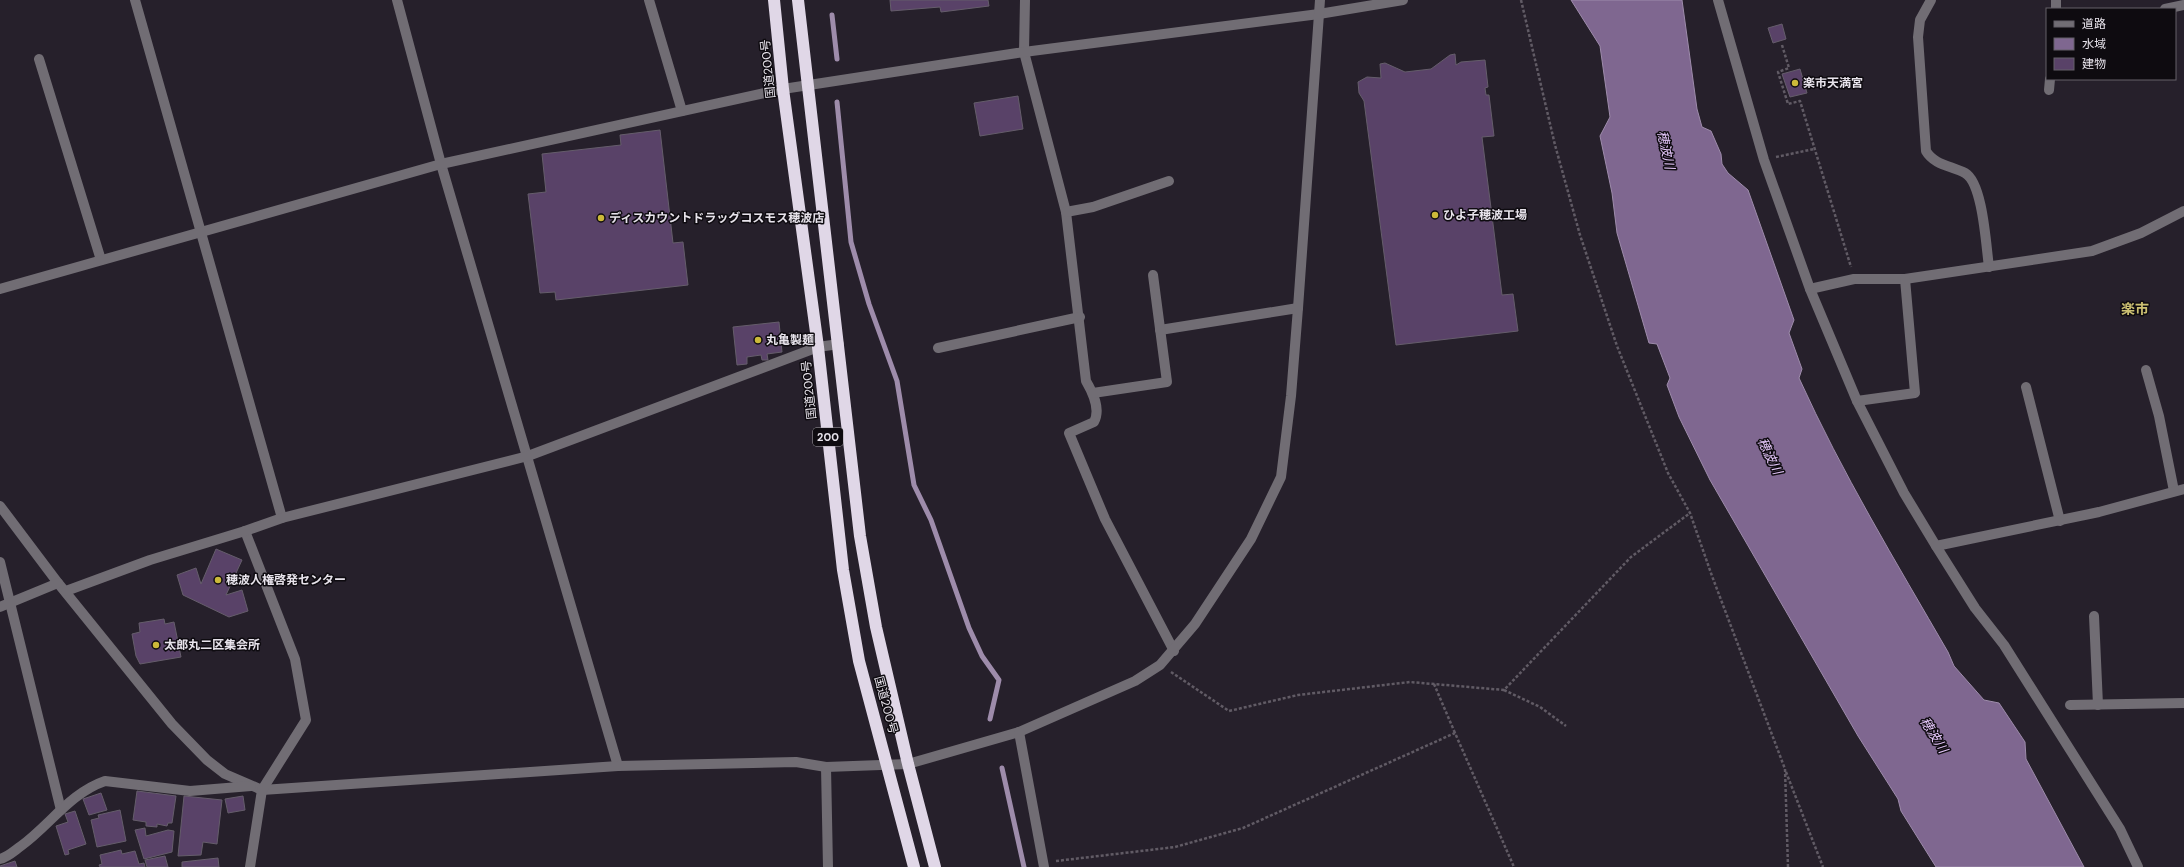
<svg xmlns="http://www.w3.org/2000/svg" width="2184" height="867" viewBox="0 0 2184 867" font-family="'DM Sans','Noto Sans JP',sans-serif">
	<style>
		.water { fill: #7f6790; stroke: #9e8cab }
		.lines { fill: none; stroke-linecap: round; stroke-linejoin: round }
		.stream { stroke: #9e8cab; stroke-width: 5 }
		.building { fill: #594268; stroke: #655d6b }
		.path { stroke: #615b65; stroke-width: 2.5; stroke-dasharray: 3 2; stroke-linecap: butt }
		.minor { stroke: #716d74; stroke-width: 10 }
		.highway { stroke: #e0d7e7; stroke-width: 12 }
		.poi-dot { fill: #ccb939; stroke: #0e0b10; stroke-width: 1.5 }
		.labels { text-anchor: middle; dominant-baseline: central; stroke-width: 3; stroke-linejoin: round; paint-order: stroke }
		.shield { fill: #0e0b10; stroke: #a6a2a9; stroke-width: 1 }
		.shield-label { font-size: 11px; font-weight: bold; fill: #e7e3eb }
		.street-label { font-size: 12px; fill: #e7e3eb; stroke: #0e0b10 }
		.poi-label { font-size: 12px; font-weight: bold; fill: #e7e3eb; stroke: #0e0b10; text-anchor: start }
		.water-label { font-size: 13px; font-style: italic; fill: #e7c9fd; stroke: #0e0b10 }
		.quarter-label { font-size: 14px; font-weight: bold; fill: #ccc072; stroke: #0e0b10 }
	</style>
	<rect width="100%" height="100%" fill="#26202b"/>
	<path class="water" d="M1571 0H1682L1697 109 1702 127 1711 131 1721 154 1722 164 1728 173 1748 190 1794 320 1789 333 1802 369 1799 378C1842 473 1896 562 1948 652L1954 666 1984 700 1999 703 2025 742 2026 759 2084 867H1936L1901 811 1898 799 1858 736 1710 480 1679 417 1667 385 1670 378 1657 344 1649 343 1617 233 1612 193 1600 136 1610 117 1600 46Z"/>
	<g class="lines">
		<g class="stream">
			<path d="M832 15 837 59"/>
			<path d="M837 102 851 242 869 304 897 381 914 485 931 520 969 628 982 656 999 680 990 719"/>
			<path d="M1002 768 1024 867"/>
		</g>
	</g>
	<g class="building">
		<path d="M890 0H988L989 6 941 12 940 7 891 11Z"/>
		<path d="M1782 24 1786 39 1773 43 1768 28Z"/>
		<path d="M1455 54 1456 65 1461 62 1485 60 1488 87 1485 88 1486 95H1489L1494 136 1482 137 1502 295 1513 294 1518 331 1396 345 1364 101 1359 93 1358 82 1367 77 1381 78 1380 64 1385 63 1405 72 1431 69 1450 55Z"/>
		<path d="M1800 69 1807 93 1790 97 1782 74Z"/>
		<path d="M1018 96 1023 129 980 136 974 103Z"/>
		<path d="M660 130 673 243 683 242 688 285 556 300 555 292 540 293 528 194 546 192 542 154 621 145 620 135Z"/>
		<path d="M779 322 782 352 767 354 768 360H762L761 355 747 357V364L737 365 733 327Z"/>
		<path d="M216 549 242 560 226 595 242 590 248 611 229 617 183 595 177 575 196 568 201 584Z"/>
		<path d="M164 619 165 624 174 622 181 657 140 664 136 656 132 634 140 632 139 623Z"/>
		<path d="M137 791 176 796 172 823H168L167 826 157 824V827L146 826V822L133 820Z"/>
		<path d="M101 793 107 810 89 815 83 799Z"/>
		<path d="M184 796 222 800 217 844 203 842 201 855 178 856Z"/>
		<path d="M243 796 245 810 228 813 225 799Z"/>
		<path d="M120 810 126 841 97 847 91 820 99 818 98 815Z"/>
		<path d="M75 811 86 844 68 850 69 854 65 855 56 826 68 822 65 814Z"/>
		<path d="M145 828 146 836 168 830 174 831 172 852 144 859 135 830Z"/>
		<path d="M121 850 122 854 135 851 139 864 144 863 145 867H100L99 865 102 864 100 855Z"/>
		<path d="M165 856 168 867H147L145 860Z"/>
		<path d="M218 858 219 867H182V862Z"/>
		<path d="M15 861 17 867H0V866Z"/>
	</g>
	<g class="lines">
		<g class="path">
			<path d="M1521 0 1555 145 1580 235 1617 346 1668 473 1690 513 1712 576 1785 769 1788 867"/>
			<path d="M1782 45 1789 68 1778 72 1788 104 1800 101 1851 267"/>
			<path d="M1776 157 1814 149"/>
			<path d="M1171 672 1229 711 1298 695 1410 682 1504 690 1631 557 1690 513"/>
			<path d="M1434 684 1455 733"/>
			<path d="M1504 690 1540 707 1566 726"/>
			<path d="M1786 772 1823 867"/>
			<path d="M1056 861 1175 847 1243 828 1455 733 1514 867"/>
		</g>
		<g class="minor">
			<path d="M135 0 282 518"/>
			<path d="M397 0 441 164 618 766"/>
			<path d="M649 0 682 111"/>
			<path d="M1025 0 1024 52 1066 212 1086 381C1093 393 1101 409 1094 422L1069 433 1105 519 1174 651"/>
			<path d="M1718 0 1764 160 1810 289 1857 401 1904 493 1936 546 1975 608 2004 645 2120 829 2138 867"/>
			<path d="M1931 0 1920 20 1918 37 1926 151C1934 165 1952 166 1965 173 1983 183 1986 246 1989 267"/>
			<path d="M2056 0V9"/>
			<path d="M2165 9 2184 5"/>
			<path d="M39 59 101 260"/>
			<path d="M2049 90 2050 79"/>
			<path d="M1066 212 1093 207 1169 181"/>
			<path d="M0 289 441 164 783 89 1024 52 1319 14 1403 0"/>
			<path d="M1810 289 1854 279H1905L2092 251 2141 233 2184 211"/>
			<path d="M1160 330 1298 308"/>
			<path d="M938 348 1080 317"/>
			<path d="M2146 370 2159 416 2174 491"/>
			<path d="M2026 387 2060 521"/>
			<path d="M1093 393 1167 382 1153 275"/>
			<path d="M1857 401 1915 393 1905 279"/>
			<path d="M0 506 58 583 172 724 207 760 225 774 262 790 618 766 796 762 826 767 908 764 1019 732 1135 681 1160 665 1195 624 1251 539 1281 477 1291 396 1298 308 1320 0"/>
			<path d="M245 531 295 659 306 720 262 790 250 867"/>
			<path d="M1936 546 2099 512 2184 489"/>
			<path d="M0 562 61 810"/>
			<path d="M66 591 150 560 245 531 282 518 528 456 818 347 839 344"/>
			<path d="M0 607 58 583"/>
			<path d="M2094 616 2098 705"/>
			<path d="M2070 705 2184 703"/>
			<path d="M1019 732 1044 867"/>
			<path d="M826 767 828 867"/>
			<path d="M0 859C8 857 14 851 21 846 50 825 70 793 105 781L190 791 251 786"/>
		</g>
		<g class="highway">
			<path d="M774 0 783 89 818 347 843 570 859 661 914 867"/>
			<path d="M798 0 860 536 876 627 908 764 935 867"/>
		</g>
	</g>
	<g class="poi-dot">
		<circle cx="1795" cy="83" r="4"/>
		<circle cx="1435" cy="215" r="4"/>
		<circle cx="601" cy="218" r="4"/>
		<circle cx="758" cy="340" r="4"/>
		<circle cx="218" cy="580" r="4"/>
		<circle cx="156" cy="645" r="4"/>
	</g>
	<g class="labels">
		<rect class="shield" x="813" y="428" width="30" height="18" rx="3"/>
		<g class="shield-label">
			<text x="828" y="437">200</text>
		</g>
		<g class="street-label">
			<text transform="translate(768 69) rotate(-96)">国道200号</text>
			<text transform="translate(809 390) rotate(-96)">国道200号</text>
			<text transform="translate(886 705) rotate(75)">国道200号</text>
		</g>
		<g class="poi-label">
			<text x="1803" y="83">楽市天満宮</text>
			<text x="1443" y="215">ひよ子穂波工場</text>
			<text x="609" y="218">ディスカウントドラッグコスモス穂波店</text>
			<text x="766" y="340">丸亀製麺</text>
			<text x="226" y="580">穂波人権啓発センター</text>
			<text x="164" y="645">太郎丸二区集会所</text>
		</g>
		<g class="water-label">
			<text transform="translate(1666 150) rotate(78)">穂波川</text>
			<text transform="translate(1770 456) rotate(64)">穂波川</text>
			<text transform="translate(1934 735) rotate(58)">穂波川</text>
		</g>
		<g class="quarter-label">
			<text x="2135" y="309">楽市</text>
		</g>
	</g>
	<rect x="2046" y="8" width="130" height="72" fill="#0e0b10" stroke="#656168"/>
	<rect x="2054" y="21" width="20" height="6" fill="#716d74" stroke="#656168"/>
	<text x="2082" y="28" font-size="12" fill="#e7e3eb">道路</text>
	<rect x="2054" y="38" width="20" height="12" fill="#7f6790" stroke="#656168"/>
	<text x="2082" y="48" font-size="12" fill="#e7e3eb">水域</text>
	<rect x="2054" y="58" width="20" height="12" fill="#594268" stroke="#656168"/>
	<text x="2082" y="68" font-size="12" fill="#e7e3eb">建物</text>
</svg>
